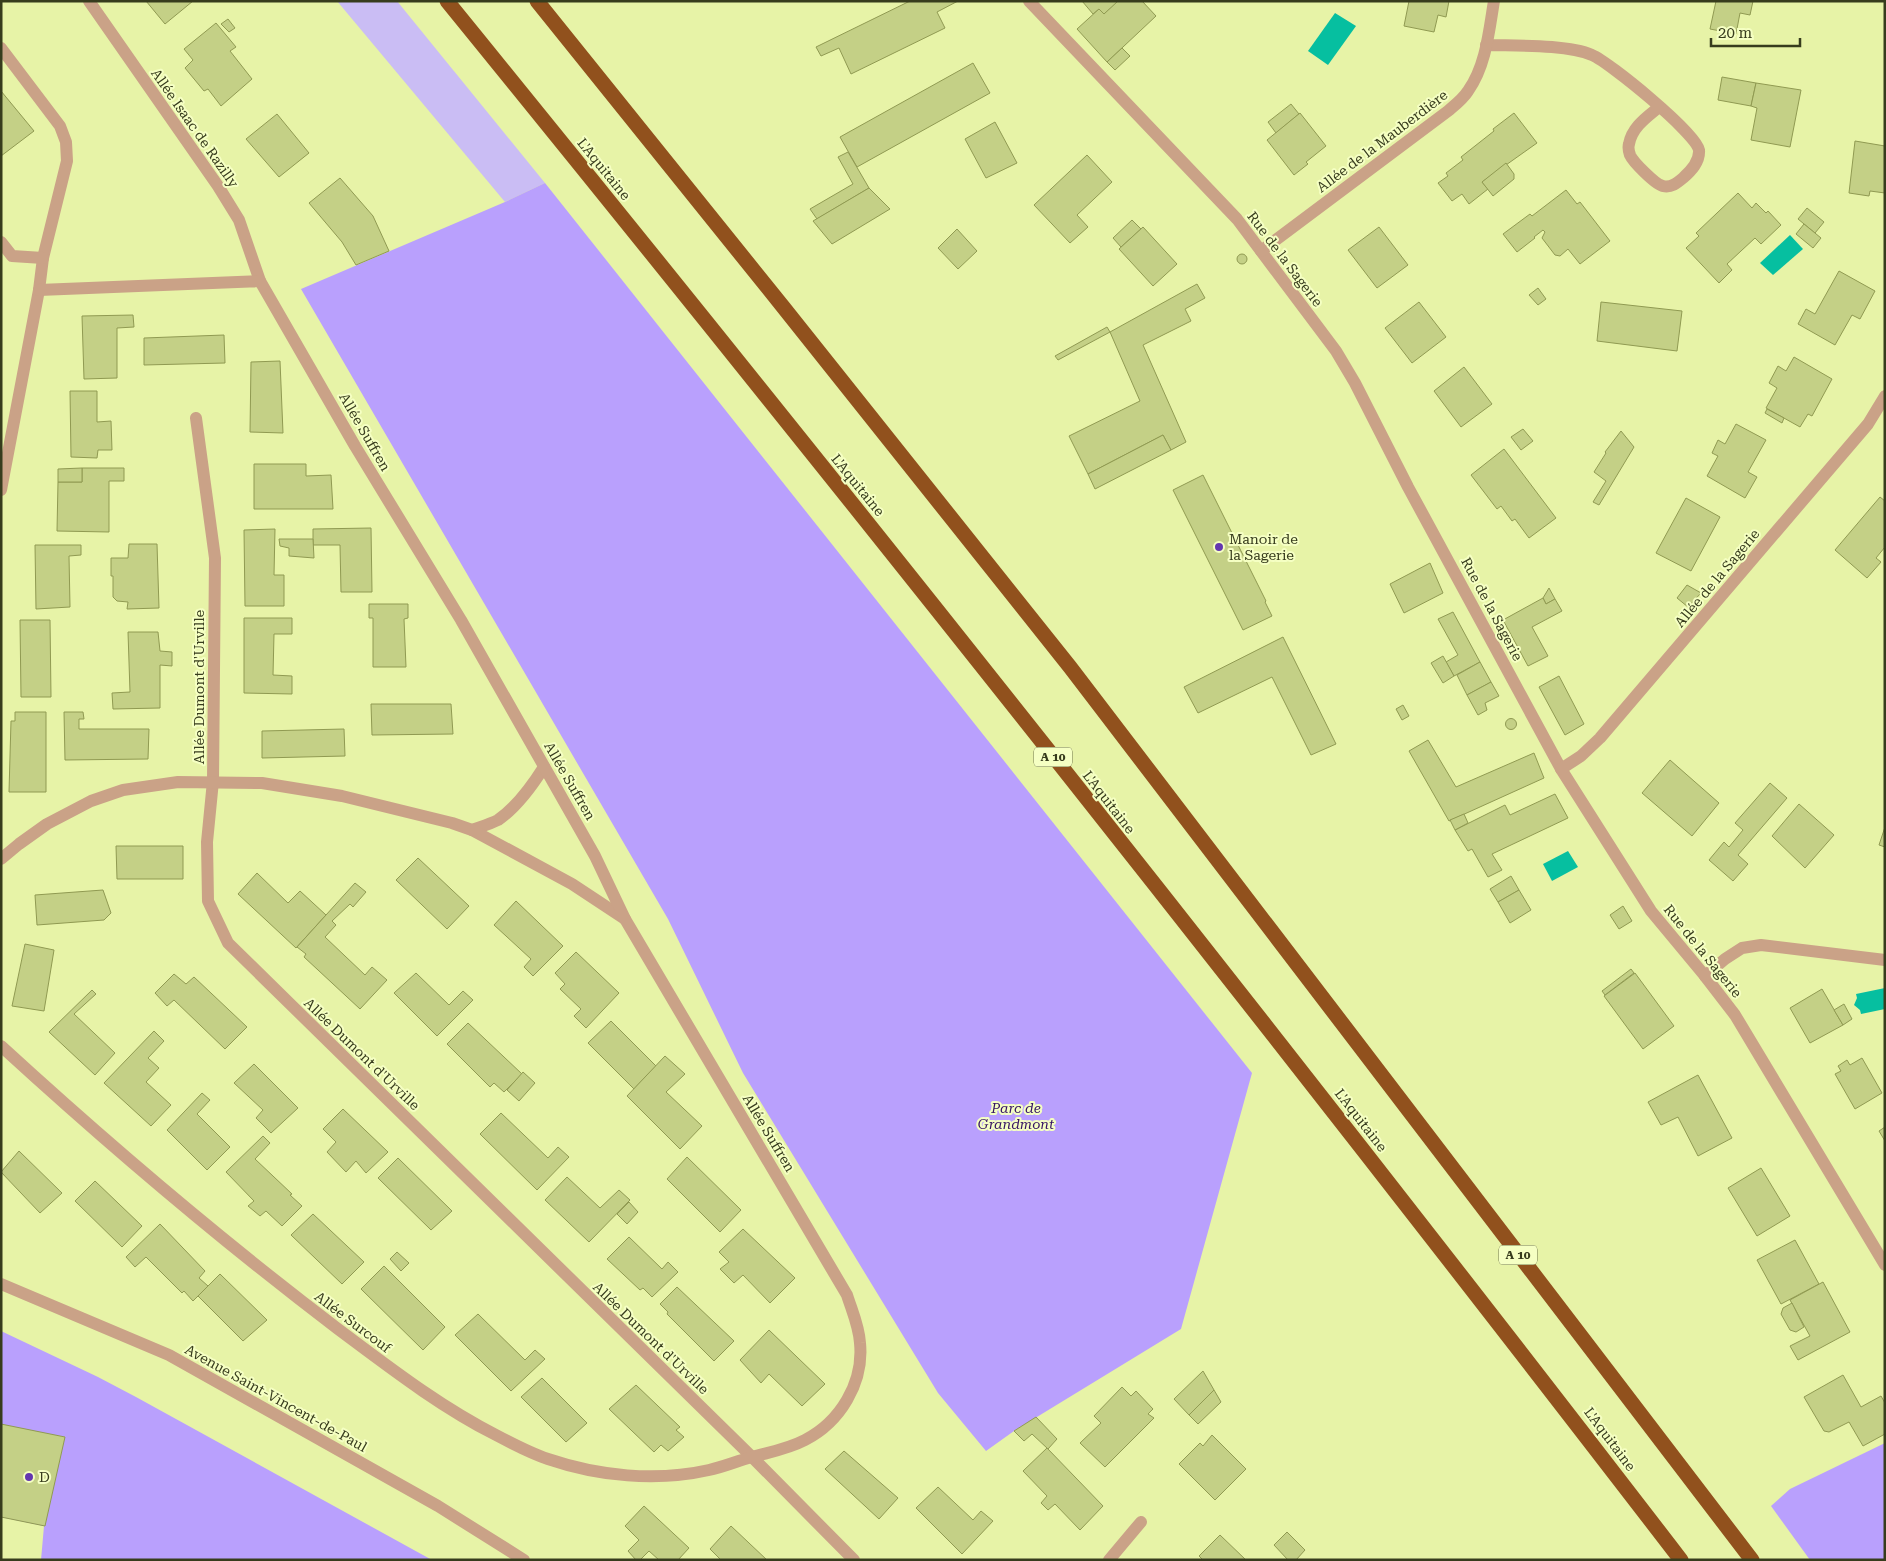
<svg xmlns="http://www.w3.org/2000/svg" width="1886" height="1561" viewBox="0 0 1886 1561" font-family="'Roboto Serif',serif">
	<style>
		.green { fill: #cabdf4 }
		.forest { fill: #b9a0fd }
		.water { fill: #06bfa0 }
		.building { fill: #c4d086; stroke: #909a52 }
		.lines { fill: none; stroke-linecap: round; stroke-linejoin: round }
		.minor { stroke: #caa287; stroke-width: 12 }
		.highway { stroke: #91511d; stroke-width: 15 }
		.poi-dot { fill: #6437af; stroke: #f5ffc3; stroke-width: 2 }
		.labels { text-anchor: middle; dominant-baseline: central; stroke-width: 4; stroke-linejoin: round; paint-order: stroke }
		.shield { fill: #f5ffc3; stroke: #70764f; stroke-width: 1 }
		.shield-label { font-size: 12px; font-weight: bold; fill: #373c1d }
		.street-label { font-size: 14px; fill: #373c1d; stroke: #f5ffc3 }
		.poi-label { font-size: 14px; fill: #373c1d; stroke: #f5ffc3; text-anchor: start }
		.park-label { font-size: 14px; font-style: italic; fill: #341263; stroke: #f5ffc3 }
	</style>
	<rect width="100%" height="100%" fill="#e7f3a7"/>
	<path class="green" d="M337 1H397L545 183 505 202Z"/>
	<g class="forest">
		<path d="M545 183 1252 1073 1181 1329 1014 1431 986 1451 938 1393 743 1073 668 919 301 289 505 202Z"/>
		<path d="M1 1331 98 1377 136 1397 432 1560H41L44 1526 1 1517Z"/>
		<path d="M1885 1443V1560H1810L1771 1506 1790 1489Z"/>
	</g>
	<g class="water">
		<path d="M1335 13 1356 26 1328 65 1308 51Z"/>
		<path d="M1790 235 1803 249 1773 275 1760 263Z"/>
		<path d="M1568 851 1578 867 1552 881 1543 864Z"/>
		<path d="M1885 988V1009L1861 1014 1860 1010 1854 1005 1857 998 1856 994Z"/>
	</g>
	<g class="building">
		<path d="M146 1H193L165 24Z"/>
		<path d="M910 1H958L937 12 945 28 851 74 839 48 821 56 816 47Z"/>
		<path d="M1082 1H1117L1118 2 1104 14 1099 9 1093 14Z"/>
		<path d="M1142 1 1156 16 1107 62 1077 29 1099 9 1104 14 1118 1Z"/>
		<path d="M1409 1H1449L1446 17 1438 15 1434 32 1404 26Z"/>
		<path d="M1716 1H1753L1750 15 1740 13 1736 34 1710 29Z"/>
		<path d="M228 19 235 28 229 32 221 24Z"/>
		<path d="M216 23 236 47 230 51 252 79 221 106 208 89 204 91 185 68 193 60 184 49Z"/>
		<path d="M1122 48 1130 56 1115 70 1107 62Z"/>
		<path d="M973 63 990 93 857 167 840 137Z"/>
		<path d="M1722 77 1756 83 1751 106 1718 100Z"/>
		<path d="M1756 83 1801 90 1790 147 1751 140 1757 108 1751 106Z"/>
		<path d="M1 91 34 131 1 156Z"/>
		<path d="M1291 104 1299 114 1276 133 1268 122Z"/>
		<path d="M1300 113 1326 146 1306 162 1308 164 1294 175 1267 140Z"/>
		<path d="M1514 113 1537 143 1482 182 1488 189 1469 204 1462 194 1452 201 1438 183 1448 176 1446 173 1463 160 1461 157 1494 131 1493 129Z"/>
		<path d="M277 114 309 153 279 177 246 139Z"/>
		<path d="M995 122 1017 163 986 178 965 139Z"/>
		<path d="M1855 141 1885 146V193L1870 191 1869 196 1849 193Z"/>
		<path d="M848 152 869 188 817 219 810 209 853 184 838 157Z"/>
		<path d="M1087 155 1112 182 1077 215 1088 227 1070 243 1034 205Z"/>
		<path d="M1506 163 1514 174V179L1493 196 1482 182Z"/>
		<path d="M340 178 373 216 389 251 356 265 342 242 309 203Z"/>
		<path d="M869 188 890 209 832 244 813 221Z"/>
		<path d="M1566 190 1577 204 1580 202 1610 241 1580 264 1568 249 1560 256 1555 255 1542 238 1545 232 1543 230 1534 237 1535 238 1517 252 1503 234 1530 214 1532 216Z"/>
		<path d="M1738 193 1752 208 1756 203 1766 213 1768 211 1781 225 1761 244 1755 238 1727 264 1732 270 1719 283 1686 248 1699 236 1696 233Z"/>
		<path d="M1807 208 1824 222 1815 233 1798 219Z"/>
		<path d="M1132 220 1141 229 1121 247 1113 238Z"/>
		<path d="M1804 224 1821 238 1813 248 1796 234Z"/>
		<path d="M1143 227 1177 264 1153 286 1119 249Z"/>
		<path d="M1379 227 1408 265 1377 288 1348 250Z"/>
		<path d="M957 229 977 251 958 269 938 248Z"/>
		<circle cx="1242" cy="259" r="5"/>
		<path d="M1839 271 1875 291 1860 319 1852 315 1835 345 1798 324 1806 309 1815 314Z"/>
		<path d="M1197 284 1205 298 1185 309 1191 321 1143 345 1186 442 1171 450 1163 435 1088 474 1069 436 1140 401 1110 332Z"/>
		<path d="M1538 288 1546 299 1538 305 1529 295Z"/>
		<path d="M1419 302 1446 337 1412 363 1385 328Z"/>
		<path d="M1601 302 1682 311 1677 351 1597 341Z"/>
		<path d="M133 315 134 327 117 328V378L84 379 82 316Z"/>
		<path d="M1107 327 1110 332 1058 360 1055 356Z"/>
		<path d="M224 335 225 363 144 365V338Z"/>
		<path d="M1794 357 1832 379 1812 416 1808 414 1800 427 1766 408 1777 388 1769 383 1778 366 1786 371Z"/>
		<path d="M280 361 283 433 250 432 251 362Z"/>
		<path d="M1464 367 1492 404 1461 427 1434 391Z"/>
		<path d="M70 391H97V422L111 421 112 450H98L97 458 71 457Z"/>
		<path d="M1767 409 1784 418 1782 423 1765 413Z"/>
		<path d="M1736 424 1766 440 1748 472 1757 477 1745 498 1707 476 1718 456 1712 453 1718 440 1725 444Z"/>
		<path d="M1523 429 1533 441 1521 450 1511 437Z"/>
		<path d="M1621 431 1634 447 1599 505 1593 502 1606 481 1594 472 1606 453 1605 452Z"/>
		<path d="M1163 435 1171 450 1095 489 1088 474Z"/>
		<path d="M1504 449 1556 518 1529 538 1515 519 1512 521 1501 506 1497 509 1471 475Z"/>
		<path d="M254 464H306V476L331 475 333 509H254Z"/>
		<path d="M82 468H124V481H109V532L57 531 58 482H82Z"/>
		<path d="M82 468V482H58V469Z"/>
		<path d="M1203 475 1266 601 1265 602 1272 616 1243 630 1173 490Z"/>
		<path d="M1880 497 1885 501V547L1876 558 1881 562 1867 578 1835 550Z"/>
		<path d="M1686 498 1720 517 1691 571 1656 553Z"/>
		<path d="M371 528 372 592H341L340 545H313V529Z"/>
		<path d="M275 529 274 575H284V606H245L244 530Z"/>
		<path d="M279 539H313L314 558 289 556V548L280 546Z"/>
		<path d="M129 544H157L159 608 127 609 128 602 117 601 113 597V576H111V558H128Z"/>
		<path d="M35 545H81V555L69 556 70 607 36 609Z"/>
		<path d="M1430 563 1443 593 1404 613 1390 584Z"/>
		<path d="M1687 585 1701 593 1688 607 1677 598Z"/>
		<path d="M1549 588 1555 599 1546 604 1543 598Z"/>
		<path d="M1543 598 1546 604 1555 599 1562 611 1532 627 1548 656 1528 666 1503 620Z"/>
		<path d="M369 604H408V618L404 619 406 667H373V618H369Z"/>
		<path d="M1453 612 1480 662 1454 676 1446 662 1458 655 1438 619Z"/>
		<path d="M244 618H292V634H274L273 675 292 676V694L244 693Z"/>
		<path d="M20 620H50L51 697H21Z"/>
		<path d="M128 632H158L160 651 172 652V666L160 665V708L113 709 112 693 130 692Z"/>
		<path d="M1283 637 1336 744 1311 755 1272 677 1198 713 1184 687Z"/>
		<path d="M1443 656 1454 676 1443 683 1431 663Z"/>
		<path d="M1480 662 1491 682 1467 695 1457 675Z"/>
		<path d="M1559 676 1584 724 1565 735 1539 687Z"/>
		<path d="M1491 682 1499 696 1485 703 1487 710 1478 715 1467 695Z"/>
		<path d="M371 704H451L453 734 372 735Z"/>
		<path d="M1403 705 1409 716 1402 720 1396 709Z"/>
		<path d="M15 712H46V792H9L11 721H15Z"/>
		<path d="M64 712H83L84 719H79V729H149L148 759 65 760Z"/>
		<circle cx="1511" cy="724" r="5.5"/>
		<path d="M344 729 345 756 262 758V731Z"/>
		<path d="M1428 740 1456 787 1534 753 1544 778 1449 821 1409 751Z"/>
		<path d="M1670 760 1719 803 1692 836 1642 793Z"/>
		<path d="M1770 783 1787 798 1738 855 1748 864 1733 881 1709 860 1724 842 1729 847 1743 830 1735 823Z"/>
		<path d="M1555 794 1568 818 1492 854 1502 870 1488 877 1472 849 1468 851 1455 830 1505 805 1510 815Z"/>
		<path d="M1799 804 1834 835 1805 868 1772 836Z"/>
		<path d="M1464 814 1468 823 1455 830 1450 820Z"/>
		<path d="M1885 827V847L1879 845Z"/>
		<path d="M116 846H183V879H117Z"/>
		<path d="M418 858 469 906 447 929 396 880Z"/>
		<path d="M257 873 288 903 300 891 326 915 296 948 238 894Z"/>
		<path d="M1511 876 1519 890 1498 902 1490 889Z"/>
		<path d="M355 883 366 892 353 907 350 904 332 921 336 925 325 937 365 975 372 967 387 980 360 1009 304 957 306 954 297 947Z"/>
		<path d="M103 890 111 913 104 920 37 925 35 895Z"/>
		<path d="M1519 890 1531 910 1510 923 1498 902Z"/>
		<path d="M516 901 563 946 533 976 524 967 531 959 494 925Z"/>
		<path d="M1623 906 1632 921 1619 929 1610 915Z"/>
		<path d="M25 944 54 950 44 1011 12 1006Z"/>
		<path d="M576 952 619 993 586 1028 574 1016 581 1009 560 989 565 984 555 973Z"/>
		<path d="M1631 969 1634 973 1605 995 1602 991Z"/>
		<path d="M416 973 449 1005 463 991 473 1000 437 1036 394 993Z"/>
		<path d="M1635 973 1674 1026 1643 1049 1604 996Z"/>
		<path d="M174 974 186 984 194 977 247 1027 225 1049 174 1000 167 1006 155 993Z"/>
		<path d="M1822 989 1843 1025 1810 1043 1790 1008Z"/>
		<path d="M92 990 96 994 74 1014 115 1053 95 1075 49 1032Z"/>
		<path d="M1844 1004 1852 1019 1843 1025 1834 1010Z"/>
		<path d="M611 1021 656 1066 634 1089 588 1043Z"/>
		<path d="M468 1023 522 1074 504 1092 494 1083 490 1087 447 1044Z"/>
		<path d="M154 1031 164 1041 148 1058 159 1068 146 1082 171 1105 151 1126 104 1083Z"/>
		<path d="M665 1056 685 1074 666 1092 702 1126 680 1149 627 1096Z"/>
		<path d="M1862 1058 1882 1093 1855 1109 1835 1074 1841 1071 1838 1066 1847 1060 1850 1065Z"/>
		<path d="M254 1064 298 1108 271 1133 256 1118 263 1110 234 1083Z"/>
		<path d="M523 1072 535 1083 519 1101 507 1090Z"/>
		<path d="M1698 1075 1732 1138 1698 1156 1678 1117 1661 1125 1648 1102Z"/>
		<path d="M202 1093 210 1100 197 1114 230 1147 207 1170 167 1130Z"/>
		<path d="M343 1109 388 1152 366 1173 356 1161 346 1172 327 1152 336 1142 323 1129Z"/>
		<path d="M501 1113 548 1158 558 1147 569 1157 537 1190 480 1134Z"/>
		<path d="M1885 1127V1141L1879 1131Z"/>
		<path d="M263 1136 270 1143 255 1159 292 1194 290 1195 302 1206 282 1226 266 1211 260 1216 248 1206 254 1201 226 1172Z"/>
		<path d="M19 1151 62 1193 40 1213 1 1172Z"/>
		<path d="M687 1157 741 1210 720 1232 667 1179Z"/>
		<path d="M398 1158 452 1211 431 1230 378 1178Z"/>
		<path d="M1761 1168 1790 1216 1757 1236 1728 1188Z"/>
		<path d="M567 1177 600 1208 619 1190 630 1200 589 1242 545 1200Z"/>
		<path d="M95 1181 142 1226 122 1247 75 1201Z"/>
		<path d="M629 1202 638 1212 627 1224 617 1214Z"/>
		<path d="M313 1214 364 1262 342 1284 291 1235Z"/>
		<path d="M160 1224 205 1271 199 1278 208 1286 193 1301 184 1291 182 1293 146 1257 135 1267 126 1257Z"/>
		<path d="M743 1229 795 1278 770 1303 743 1275 734 1283 720 1269 729 1262 719 1252Z"/>
		<path d="M629 1237 662 1269 668 1262 678 1272 652 1297 643 1288 640 1290 607 1259Z"/>
		<path d="M1795 1240 1819 1284 1781 1304 1757 1260Z"/>
		<path d="M397 1252 409 1263 401 1271 390 1259Z"/>
		<path d="M384 1266 445 1327 423 1350 361 1289Z"/>
		<path d="M220 1274 267 1320 243 1341 198 1296Z"/>
		<path d="M1823 1282 1850 1332 1798 1360 1790 1346 1810 1336 1790 1300Z"/>
		<path d="M677 1287 734 1341 714 1361 667 1314 668 1312 660 1304Z"/>
		<path d="M1792 1303 1804 1327 1796 1332 1790 1330 1781 1314 1783 1308Z"/>
		<path d="M478 1314 525 1360 535 1350 545 1359 511 1391 455 1335Z"/>
		<path d="M769 1330 825 1384 802 1406 769 1374 761 1383 740 1360Z"/>
		<path d="M1203 1371 1214 1390 1189 1415 1174 1399Z"/>
		<path d="M1843 1375 1861 1407 1881 1396 1885 1403V1434L1863 1446 1849 1422 1829 1432 1824 1431 1804 1397Z"/>
		<path d="M542 1378 587 1423 566 1442 521 1397Z"/>
		<path d="M636 1385 680 1427 676 1430 684 1437 668 1451 661 1445 654 1452 609 1409Z"/>
		<path d="M1122 1387 1131 1396 1136 1391 1153 1409 1148 1414 1154 1418 1105 1467 1080 1443 1101 1423 1094 1416Z"/>
		<path d="M1214 1390 1221 1402 1198 1424 1189 1415Z"/>
		<path d="M1036 1417 1057 1439 1048 1449 1032 1434 1024 1441 1014 1431Z"/>
		<path d="M1 1424 65 1437 45 1526 1 1517Z"/>
		<path d="M1212 1435 1246 1469 1215 1500 1179 1464 1200 1443 1203 1446Z"/>
		<path d="M1047 1448 1103 1506 1080 1530 1055 1504 1048 1510 1041 1503 1047 1496 1023 1471Z"/>
		<path d="M844 1451 898 1498 879 1519 825 1469Z"/>
		<path d="M938 1487 973 1520 981 1511 993 1521 962 1554 916 1508Z"/>
		<path d="M644 1506 689 1548 678 1560H659L649 1551 640 1560H636L628 1551 639 1540 625 1526Z"/>
		<path d="M731 1526 767 1560H721L710 1549Z"/>
		<path d="M1287 1532 1305 1550 1296 1560H1288L1274 1545Z"/>
		<path d="M1220 1535 1246 1560H1203L1199 1556Z"/>
	</g>
	<g class="lines">
		<g class="minor">
			<path d="M89 1 218 186 239 220 260 281"/>
			<path d="M1029 1 1237 219 1336 351 1355 383 1408 487 1561 769 1651 911 1705 976 1735 1015 1885 1265"/>
			<path d="M1486 45C1514 46 1567 44 1592 55 1609 62 1696 133 1699 150 1700 162 1691 171 1683 178 1677 183 1671 188 1663 186 1656 185 1633 162 1630 155 1629 152 1628 147 1629 144 1632 127 1647 117 1659 107"/>
			<path d="M1 48 60 126 66 142 67 161 43 258 39 290 1 490"/>
			<path d="M1 242 12 256 43 258"/>
			<path d="M1261 251 1448 111C1455 105 1463 99 1468 91 1486 66 1489 31 1494 1"/>
			<path d="M196 418 215 558 213 781 207 842 208 901 228 943 752 1457 854 1560"/>
			<path d="M1561 769 1581 756 1600 738 1868 424 1885 396"/>
			<path d="M472 830C480 827 490 824 498 820 517 807 532 786 544 767"/>
			<path d="M1 859 19 844 47 824 91 801 123 790 178 782 262 783 342 796 452 823 472 830 572 884 625 919"/>
			<path d="M1705 976 1725 959 1742 948 1761 945 1885 960"/>
			<path d="M1 1046C109 1145 221 1240 338 1329 389 1367 439 1406 496 1435 513 1444 530 1453 548 1459 598 1476 656 1482 709 1470 723 1467 737 1461 752 1457 770 1452 788 1449 805 1440 840 1422 864 1383 860 1343 859 1326 852 1311 847 1295L625 919 595 856 461 620 355 446 260 281 39 290"/>
			<path d="M1 1284 169 1355 438 1506 524 1560"/>
			<path d="M1109 1560 1141 1522"/>
		</g>
		<g class="highway">
			<path d="M447 1C865 515 1277 1035 1681 1560"/>
			<path d="M537 1 784 308 1070 667 1752 1560"/>
		</g>
	</g>
	<g class="poi-dot">
		<circle cx="1219" cy="547" r="5"/>
		<circle cx="29" cy="1477" r="5"/>
	</g>
	<g class="labels">
		<g class="shield">
			<rect x="1034" y="747.5" width="38" height="19" rx="4"/>
			<rect x="1499" y="1245.5" width="38" height="19" rx="4"/>
		</g>
		<g class="shield-label">
			<text x="1053" y="757">A 10</text>
			<text x="1518" y="1255">A 10</text>
		</g>
		<g class="street-label">
			<text transform="translate(195 128) rotate(55)">Allée Isaac de Razilly</text>
			<text transform="translate(1382 141) rotate(-37)">Allée de la Mauberdière</text>
			<text transform="translate(604 169) rotate(51)">L'Aquitaine</text>
			<text transform="translate(1285 259) rotate(53)">Rue de la Sagerie</text>
			<text transform="translate(365 432) rotate(60)">Allée Suffren</text>
			<text transform="translate(858 485) rotate(51)">L'Aquitaine</text>
			<text transform="translate(1717 578) rotate(-50)">Allée de la Sagerie</text>
			<text transform="translate(1492 609) rotate(62)">Rue de la Sagerie</text>
			<text transform="translate(199 687) rotate(-90)">Allée Dumont d'Urville</text>
			<text transform="translate(570 781) rotate(60)">Allée Suffren</text>
			<text transform="translate(1109 802) rotate(52)">L'Aquitaine</text>
			<text transform="translate(1703 951) rotate(51)">Rue de la Sagerie</text>
			<text transform="translate(362 1054) rotate(44)">Allée Dumont d'Urville</text>
			<text transform="translate(1361 1120) rotate(52)">L'Aquitaine</text>
			<text transform="translate(769 1133) rotate(59)">Allée Suffren</text>
			<text transform="translate(353 1322) rotate(37)">Allée Surcouf</text>
			<text transform="translate(651 1338) rotate(44)">Allée Dumont d'Urville</text>
			<text transform="translate(276 1398) rotate(29)">Avenue Saint-Vincent-de-Paul</text>
			<text transform="translate(1610 1439) rotate(53)">L'Aquitaine</text>
		</g>
		<g class="poi-label">
			<text x="1229" y="539">Manoir de<tspan x="1229" dy="16">la Sagerie</tspan></text>
			<text x="39" y="1477">D</text>
		</g>
		<g class="park-label">
			<text x="1016" y="1108">Parc de<tspan x="1016" dy="16">Grandmont</tspan></text>
		</g>
	</g>
	<rect width="1886" height="1561" fill="none" stroke="#373c1d" stroke-width="5"/>
	<path d="M1711 38v8h89v-8" fill="none" stroke="#373c1d" stroke-width="2.5"/>
	<text x="1718" y="38" font-size="15" fill="#373c1d" stroke="#f5ffc3" stroke-width="4" paint-order="stroke">20 m</text>
</svg>
